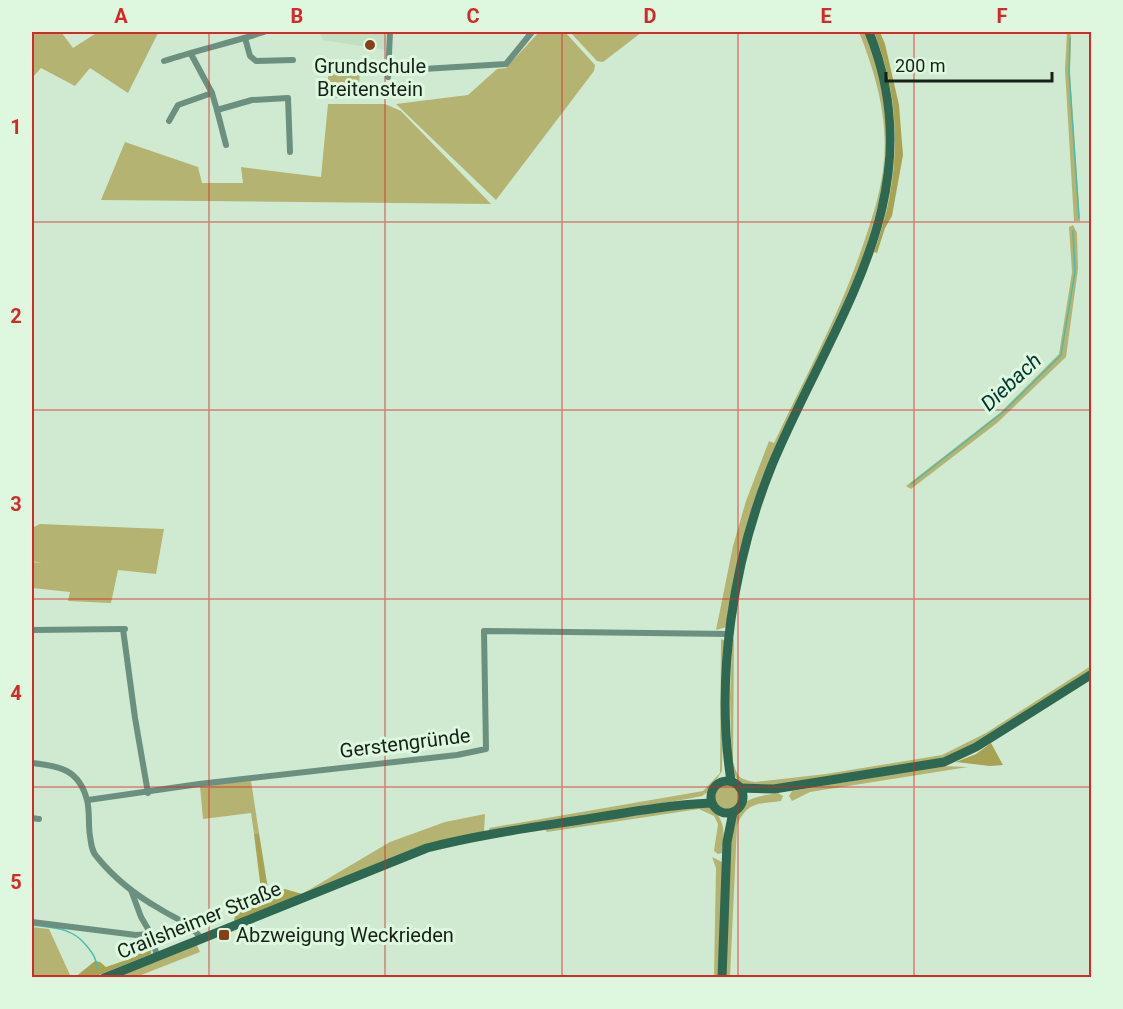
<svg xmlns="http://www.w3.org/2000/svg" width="1123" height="1009" viewBox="0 0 1123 1009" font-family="Roboto,sans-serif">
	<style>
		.built { fill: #c0e0c1 }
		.green { fill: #b5b371 }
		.forest { fill: #a7a353 }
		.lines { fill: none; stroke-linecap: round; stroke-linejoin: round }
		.stream { stroke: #49bbb0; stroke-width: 1.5 }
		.minor { stroke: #6c9080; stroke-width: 6 }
		.secondary { stroke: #2f6852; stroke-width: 9 }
		.grid { fill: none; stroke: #d62828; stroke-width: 1.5; stroke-opacity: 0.55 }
		.poi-dot { fill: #864019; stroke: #ddf8df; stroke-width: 2 }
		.labels { text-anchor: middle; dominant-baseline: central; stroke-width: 6; stroke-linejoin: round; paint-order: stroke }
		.poi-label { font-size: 20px; fill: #182118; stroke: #ddf8df }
		.street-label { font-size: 20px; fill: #182118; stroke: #ddf8df }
		.water-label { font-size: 21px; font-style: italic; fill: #003531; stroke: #ddf8df }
		.neatline { fill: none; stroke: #d62828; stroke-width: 2 }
		.grid-label { font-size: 20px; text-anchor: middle; font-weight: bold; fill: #d62828 }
	</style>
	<rect width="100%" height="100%" fill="#d0ead1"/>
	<path class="built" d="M319 32H385V50L323 40Z"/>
	<g class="green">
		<path d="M32 32H61L73 48 98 32H161L157 35 128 93 90 68 75 86 41 68 32 78Z"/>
		<path d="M539 32H565L595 65 594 71 496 200 396 104 468 95 497 69 506 68Z"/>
		<path d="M570 32H642L603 62 597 61Z"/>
		<path d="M859 32H866L872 43 887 114 883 188 859 274 778 445 727 627 716 630 733 546 746 501 769 441 774 443C806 375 842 310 865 239 874 213 882 187 884 160 888 116 875 72 859 32Z"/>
		<path d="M1067 32 1071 35 1070 72 1080 221H1074L1065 70Z"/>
		<path d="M329 68 360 70 358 98H326Z"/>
		<path d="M328 104H385L401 111 491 204 101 200 125 142 198 167 202 183H243L241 167 321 177Z"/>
		<path d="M1073 225 1077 233 1078 269 1066 357 997 423 911 489 906 486 1001 412 1059 354 1072 272 1069 227Z"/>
		<path d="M40 524 164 529 156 574 118 570 111 603 68 601 70 592 32 588V562L42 563 32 561V528Z"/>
		<path d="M734 638 733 762C738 778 739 779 755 782L826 774 942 755 986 733 1091 666V670L985 738 943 759 770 786C751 786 742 790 732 771L730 698 732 643Z"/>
		<path d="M721 639 725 641 722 771 709 791 702 796 687 799 490 832 489 828 703 791 720 773Z"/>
		<path d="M941 766 968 767 810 792 792 801 789 796 792 791Z"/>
		<path d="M251 781 259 833 254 834 251 813 203 819 200 786Z"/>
		<circle cx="727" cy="797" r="13"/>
		<path d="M778 793 783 796 781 801C759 804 746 802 737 826L730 977 726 978 730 834C736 801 746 798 778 793Z"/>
		<path d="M707 806C726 817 725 833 722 853L718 854 714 851 718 824 714 816 699 809 547 832 545 829 692 807Z"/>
		<path d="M485 814 484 832 302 894 390 842 445 822Z"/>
		<path d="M712 857 722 862 724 868 719 977H714L716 868Z"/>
		<path d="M32 927 49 929 71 977H32Z"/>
		<path d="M197 945 200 952 136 977 115 978Z"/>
	</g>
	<g class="forest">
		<path d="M874 32H880L885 44 899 105 903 155 892 216 885 228 877 253 874 252C901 180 903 103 874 32Z"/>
		<path d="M991 743 1003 765 990 766 956 762 976 754Z"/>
		<path d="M259 833 269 895 285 889 302 894 234 922 236 908 262 898 254 834Z"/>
		<path d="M152 945 151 954 94 977 74 978 95 961 100 962 106 967 135 957 143 949Z"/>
	</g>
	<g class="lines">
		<g class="stream">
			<path d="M1070 38 1069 72 1079 218"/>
			<path d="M911 484 1002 413 1061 355 1075 272 1073 231"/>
			<path d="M32 925C52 928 71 927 85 944 93 953 96 958 98 970"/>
		</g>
		<g class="minor">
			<path d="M245 38 250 56 256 61 293 60"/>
			<path d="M191 54 212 93 217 110 252 100 288 98 290 152"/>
			<path d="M164 61C197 50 230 43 264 32"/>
			<path d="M404 66 407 70 506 64 532 32"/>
			<path d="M388 77 390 32"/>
			<path d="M217 110 226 145"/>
			<path d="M169 121 178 105 212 93"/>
			<path d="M123 629 135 718 148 793"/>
			<path d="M32 630 125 629"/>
			<path d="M32 763C59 766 79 769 87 800 90 811 88 825 90 836 91 844 92 852 97 857 114 878 137 896 160 909 176 919 190 923 201 938"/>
			<path d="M88 800 199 784 457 755 486 749 484 631 729 634"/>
			<path d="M32 818 39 819"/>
			<path d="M32 922 136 935 151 934 141 917 131 890"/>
			<path d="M151 934 157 956"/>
		</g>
		<g class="secondary">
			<circle cx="727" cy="797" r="16"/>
			<path d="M731 781C715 678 733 561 772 465 832 321 935 196 869 32"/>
			<path d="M740 788 774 789 944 762 976 747 1092 674"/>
			<path d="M104 978 427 848C477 835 529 828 580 820 624 813 667 805 711 803"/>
			<path d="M722 978 727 842 733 812"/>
		</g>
	</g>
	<path class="grid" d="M209 32V978M385 32V978M562 32V978M738 32V978M914 32V978M32 222H1092M32 410H1092M32 599H1092M32 787H1092"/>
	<g class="poi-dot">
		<circle cx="370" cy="45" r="6"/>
		<rect x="218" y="929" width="12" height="12" rx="3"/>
	</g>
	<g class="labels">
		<g class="poi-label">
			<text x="370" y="66">Grundschule<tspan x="370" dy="23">Breitenstein</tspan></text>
			<text x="236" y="935" text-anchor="start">Abzweigung Weckrieden</text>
		</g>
		<g class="street-label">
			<text transform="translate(405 743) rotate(-7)">Gerstengründe</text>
			<text transform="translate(199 920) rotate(-22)">Crailsheimer Straße</text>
		</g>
		<g class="water-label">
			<text transform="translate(1011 382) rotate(-43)">Diebach</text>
		</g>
	</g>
	<rect width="1123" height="1009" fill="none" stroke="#ddf8df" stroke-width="66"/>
	<path d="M886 72v9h166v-9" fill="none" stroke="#182118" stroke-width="3"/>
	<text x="895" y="72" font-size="18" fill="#182118" stroke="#ddf8df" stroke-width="4.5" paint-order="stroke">200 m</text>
	<rect x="33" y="33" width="1057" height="943" class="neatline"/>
	<g class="grid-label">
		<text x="121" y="23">A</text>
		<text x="297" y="23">B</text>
		<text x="473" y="23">C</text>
		<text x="650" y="23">D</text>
		<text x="826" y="23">E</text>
		<text x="1002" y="23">F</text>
		<text x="16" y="134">1</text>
		<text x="16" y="323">2</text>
		<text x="16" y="511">3</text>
		<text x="16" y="700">4</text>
		<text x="16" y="889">5</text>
	</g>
</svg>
